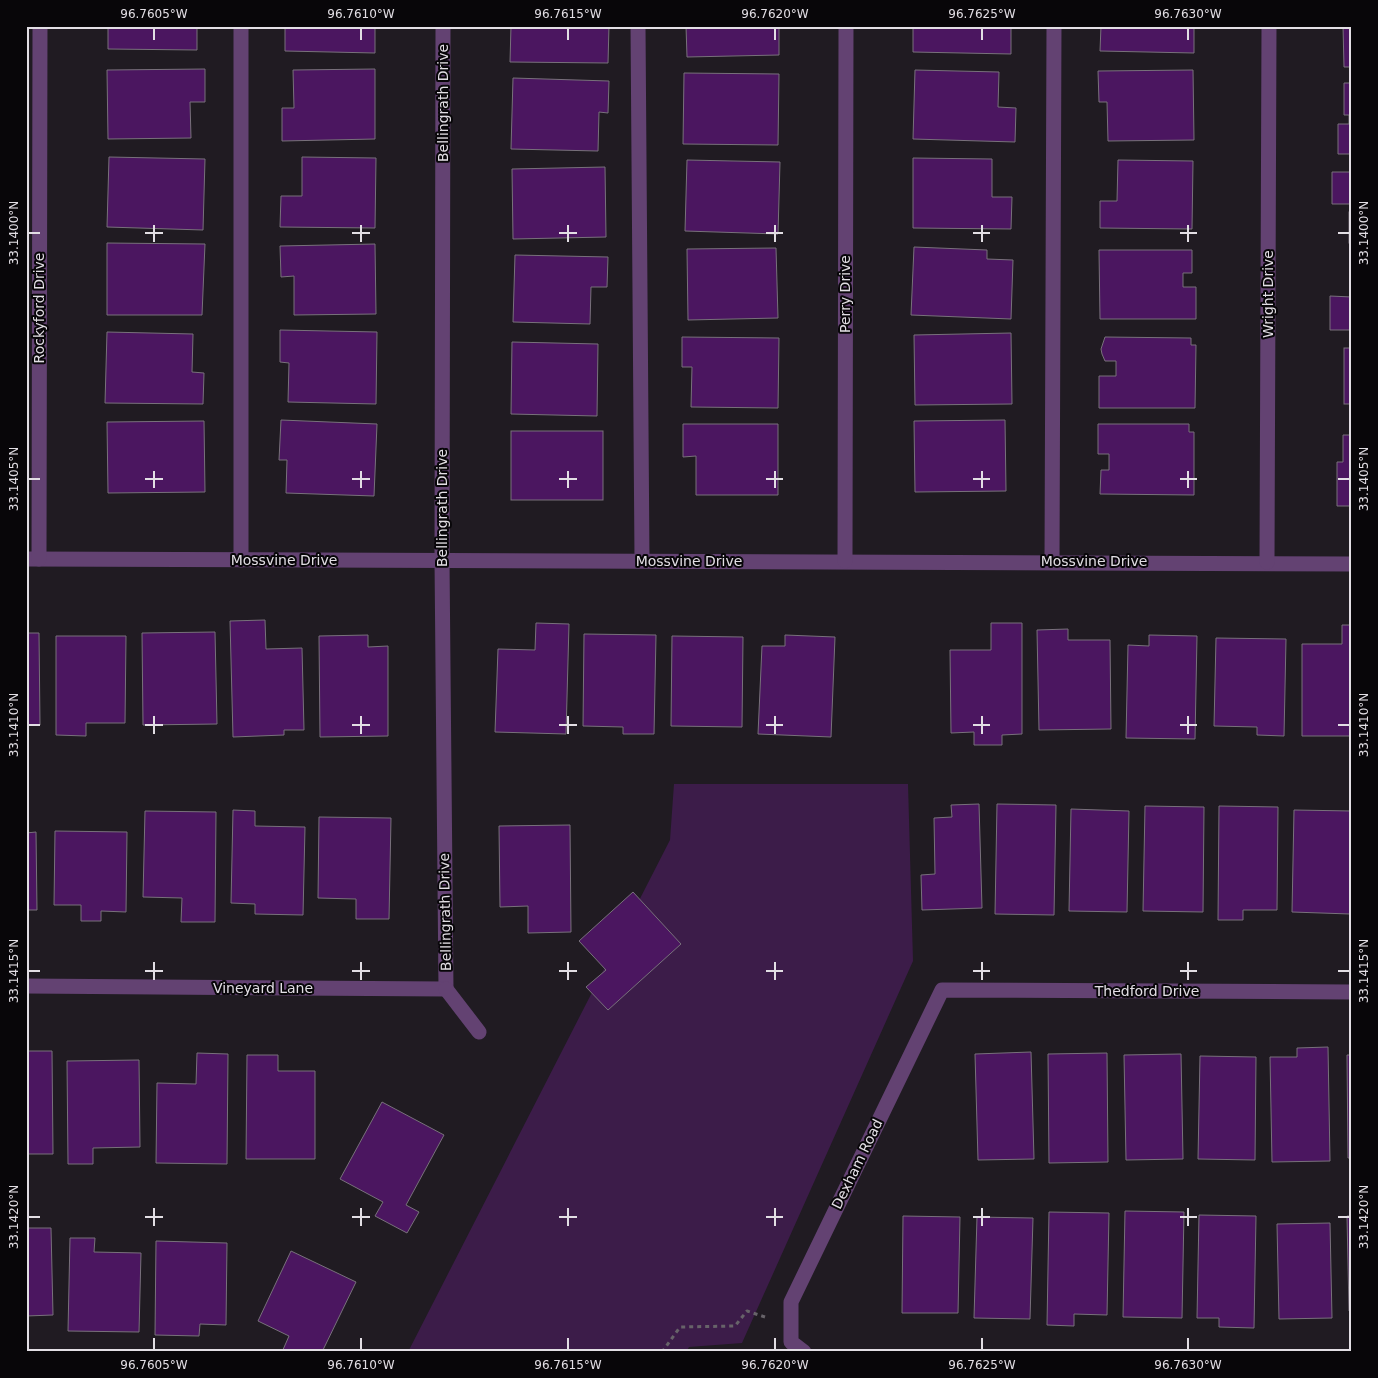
<svg xmlns="http://www.w3.org/2000/svg" width="1378" height="1378" viewBox="0 0 1378 1378" font-family="'DejaVu Sans',sans-serif">
	<style>
		.green { fill: #3c1c49 }
		.building { fill: #4b1660; stroke: #78717b }
		.lines { fill: none; stroke-linecap: round; stroke-linejoin: round }
		.path { stroke: #676369; stroke-width: 3; stroke-dasharray: 4 4; stroke-linecap: butt }
		.minor { stroke: #634272; stroke-width: 15 }
		.ticks { fill: none; stroke: #e2dee4; stroke-width: 2 }
		.labels { text-anchor: middle; dominant-baseline: central; stroke-width: 4; stroke-linejoin: round; paint-order: stroke }
		.street-label { font-size: 14px; fill: #e2dee4; stroke: #080609 }
		.neatline { fill: none; stroke: #e2dee4; stroke-width: 2 }
		.ticks-label { font-size: 12px; text-anchor: middle; fill: #e2dee4 }
	</style>
	<rect width="100%" height="100%" fill="#201b22"/>
	<path class="green" d="M674 784H908L913 961 742 1343 689 1347 686 1352H408L670 840Z"/>
	<g class="building">
		<path d="M108 26H197V50L108 49Z"/>
		<path d="M285 26H375V53L285 51Z"/>
		<path d="M511 26H609L608 63 510 62Z"/>
		<path d="M686 26H779V55L687 57Z"/>
		<path d="M913 26H1011V54L913 52Z"/>
		<path d="M1101 26H1194V53L1100 51Z"/>
		<path d="M1343 26H1352V67H1344Z"/>
		<path d="M205 69V102H190L191 138 108 139 107 70Z"/>
		<path d="M375 69V139L282 141V108H294L293 70Z"/>
		<path d="M915 70 999 72 998 107 1016 108 1015 142 913 139Z"/>
		<path d="M1193 70 1194 140 1108 141 1107 102H1099L1098 71Z"/>
		<path d="M684 73 779 74 778 145 683 144Z"/>
		<path d="M513 78 609 81 608 113 599 112 598 151 511 149Z"/>
		<path d="M1344 83H1352V154H1338V124H1349V115H1344Z"/>
		<path d="M109 157 205 159 203 230 107 227Z"/>
		<path d="M302 157 376 158 375 228 280 227 281 196H302Z"/>
		<path d="M913 158 992 159V197H1012L1011 229 913 228Z"/>
		<path d="M687 160 780 162 778 234 685 231Z"/>
		<path d="M1118 160 1193 161 1192 229 1100 228V201H1117Z"/>
		<path d="M605 167 606 237 513 239 512 169Z"/>
		<path d="M1332 172H1352L1350 204H1332Z"/>
		<rect x="1349" y="212" width="3" height="31"/>
		<path d="M107 243 205 244 202 315H107Z"/>
		<path d="M375 244 376 314 294 315V276L281 277 280 246Z"/>
		<path d="M914 247 987 250V259L1013 260 1011 319 911 315Z"/>
		<path d="M776 248 778 318 688 320 687 249Z"/>
		<path d="M1099 250H1192V273H1183V287H1196V319H1100Z"/>
		<path d="M515 255 608 257 607 287H591L590 324 513 322Z"/>
		<path d="M1330 296 1352 297V330H1330Z"/>
		<path d="M280 330 377 332 376 404 288 402 289 363 280 362Z"/>
		<path d="M107 332 193 334 192 372 204 373 203 404 105 403Z"/>
		<path d="M1011 333 1012 404 915 405 914 335Z"/>
		<path d="M682 337 779 338 778 408 691 407 692 367H682Z"/>
		<path d="M1105 337 1191 338V345H1196L1195 408H1099V376H1116V361H1105L1102 354 1101 349Z"/>
		<path d="M512 342 598 344 597 416 511 414Z"/>
		<rect x="1344" y="348" width="8" height="56"/>
		<path d="M281 420 377 424 374 496 286 493 287 460H279Z"/>
		<path d="M1005 420 1006 491 915 492 914 421Z"/>
		<path d="M204 421 205 492 108 493 107 422Z"/>
		<path d="M683 424H778V495H696V456L683 457Z"/>
		<path d="M1098 424H1189V432H1194V495L1100 494 1101 470H1109V454H1098Z"/>
		<rect x="511" y="431" width="92" height="69"/>
		<path d="M1343 435H1352V506H1337V462H1343Z"/>
		<path d="M265 620 266 649 302 648 304 730H284V735L233 737 230 621Z"/>
		<path d="M536 623 569 624 566 734 495 732 498 649 535 650Z"/>
		<path d="M991 623H1022V734L1002 735V745H974V732L951 733 950 650H991Z"/>
		<path d="M1342 625H1352V736H1302V644H1342Z"/>
		<path d="M1068 629V640H1110L1111 729 1039 730 1037 630Z"/>
		<path d="M215 632 217 724 143 725 142 633Z"/>
		<path d="M26 633H39L40 725H26Z"/>
		<path d="M584 634 656 635 654 734H623V727L583 726Z"/>
		<path d="M368 635V647L388 646V736L320 737 319 636Z"/>
		<path d="M785 635 835 637 831 737 758 734 762 646H785Z"/>
		<path d="M1149 635 1197 636 1195 739 1126 738 1128 645 1149 646Z"/>
		<path d="M56 636H126L125 723H86V736L56 735Z"/>
		<path d="M672 636 743 637 742 727 671 726Z"/>
		<path d="M1216 638 1286 639 1284 736 1257 735V727L1214 726Z"/>
		<path d="M979 804 982 908 922 910 921 875 935 874 934 818 952 817 951 805Z"/>
		<path d="M997 804 1056 805 1054 915 995 914Z"/>
		<path d="M1145 806 1204 807 1203 912 1143 911Z"/>
		<path d="M1219 806 1278 807 1277 910H1243V920H1218Z"/>
		<path d="M1071 809 1129 811 1127 912 1069 911Z"/>
		<path d="M233 810 255 811V826L305 827 303 915 255 914V904L231 903Z"/>
		<path d="M1294 810 1352 811 1350 914 1292 912Z"/>
		<path d="M145 811 216 812 215 922H181L182 898 143 897Z"/>
		<path d="M319 817 391 818 389 919H356V899L318 898Z"/>
		<path d="M570 825 571 932 528 933V906L500 907 499 826Z"/>
		<path d="M55 831 127 832 126 912 101 911V921H81V905H54Z"/>
		<path d="M36 832 37 910H26V833Z"/>
		<path d="M633 892 681 944 608 1010 586 987 606 970 579 941Z"/>
		<path d="M1328 1047 1330 1161 1272 1162 1270 1057H1297V1048Z"/>
		<path d="M26 1051H52L53 1154H26Z"/>
		<path d="M1031 1052 1034 1159 978 1160 975 1054Z"/>
		<path d="M197 1053 228 1054 227 1164 156 1163 157 1083 196 1084Z"/>
		<path d="M1107 1053 1108 1162 1049 1163 1048 1054Z"/>
		<path d="M1181 1054 1183 1159 1126 1160 1124 1055Z"/>
		<path d="M247 1055H278V1071H315V1159H246Z"/>
		<path d="M1347 1055H1352V1158H1348Z"/>
		<path d="M1200 1056 1256 1057 1255 1160 1198 1159Z"/>
		<path d="M139 1060 140 1147 93 1148V1164H68L67 1061Z"/>
		<path d="M382 1102 444 1135 406 1205 419 1212 407 1233 375 1216 383 1202 340 1179Z"/>
		<path d="M1125 1211 1184 1212 1182 1318 1123 1317Z"/>
		<path d="M1049 1212 1109 1213 1107 1315 1074 1314V1326L1047 1325Z"/>
		<path d="M1199 1215 1256 1216 1254 1328 1219 1327V1318H1197Z"/>
		<path d="M903 1216 960 1217 958 1313H902Z"/>
		<path d="M1347 1216H1352V1311H1349Z"/>
		<path d="M977 1217 1033 1218 1030 1319 974 1318Z"/>
		<path d="M1330 1223 1332 1318 1279 1319 1277 1224Z"/>
		<path d="M26 1228H51L53 1315 26 1316Z"/>
		<path d="M70 1238H95L94 1252 141 1253 139 1332 68 1331Z"/>
		<path d="M156 1241 227 1243 226 1325 200 1324 199 1336 155 1335Z"/>
		<path d="M291 1251 356 1282 322 1352H282L289 1336 258 1321Z"/>
	</g>
	<g class="lines">
		<path class="path" d="M662 1352 680 1327 735 1326 747 1311 768 1318"/>
		<g class="minor">
			<path d="M443 26 442 560 446 989"/>
			<path d="M638 26 642 560"/>
			<path d="M26 559 1352 564"/>
			<path d="M39 559 40 26"/>
			<path d="M241 560V26"/>
			<path d="M845 561 846 26"/>
			<path d="M1052 561 1054 26"/>
			<path d="M1267 562 1269 26"/>
			<path d="M26 986 446 989"/>
			<path d="M446 989 479 1032"/>
			<path d="M804 1352 791 1342V1302L942 990 1352 992"/>
		</g>
	</g>
	<path class="ticks" d="M154 28V40M361 28V40M568 28V40M775 28V40M982 28V40M1188 28V40M154 225V242M361 225V242M568 225V242M775 225V242M982 225V242M1188 225V242M28 233H40M145 233H163M352 233H370M559 233H577M766 233H783M973 233H990M1180 233H1197M1338 233H1350M154 471V488M361 471V488M568 471V488M775 471V488M982 471V488M1188 471V488M28 479H40M145 479H163M352 479H370M559 479H577M766 479H783M973 479H990M1180 479H1197M1338 479H1350M154 716V734M361 716V734M568 716V734M775 716V734M982 716V734M1188 716V734M28 725H40M145 725H163M352 725H370M559 725H577M766 725H783M973 725H990M1180 725H1197M1338 725H1350M154 962V980M361 962V980M568 962V980M775 962V980M982 962V980M1188 962V980M28 971H40M145 971H163M352 971H370M559 971H577M766 971H783M973 971H990M1180 971H1197M1338 971H1350M154 1208V1226M361 1208V1226M568 1208V1226M775 1208V1226M982 1208V1226M1188 1208V1226M28 1217H40M145 1217H163M352 1217H370M559 1217H577M766 1217H783M973 1217H990M1180 1217H1197M1338 1217H1350M154 1338V1350M361 1338V1350M568 1338V1350M775 1338V1350M982 1338V1350M1188 1338V1350"/>
	<g class="labels">
		<g class="street-label">
			<text transform="translate(443 103) rotate(-90)">Bellingrath Drive</text>
			<text transform="translate(845 294) rotate(-90)">Perry Drive</text>
			<text transform="translate(1268 294) rotate(-90)">Wright Drive</text>
			<text transform="translate(39 308) rotate(-90)">Rockyford Drive</text>
			<text transform="translate(442 508) rotate(-90)">Bellingrath Drive</text>
			<text x="284" y="560">Mossvine Drive</text>
			<text x="689" y="561">Mossvine Drive</text>
			<text x="1094" y="561">Mossvine Drive</text>
			<text transform="translate(445 912) rotate(-91)">Bellingrath Drive</text>
			<text x="263" y="988">Vineyard Lane</text>
			<text x="1147" y="991">Thedford Drive</text>
			<text transform="translate(857 1164) rotate(-64)">Dexham Road</text>
		</g>
	</g>
	<rect width="1378" height="1378" fill="none" stroke="#080609" stroke-width="55"/>
	<rect x="28" y="28" width="1322" height="1322" class="neatline"/>
	<g class="ticks-label">
		<text x="154" y="18">96.7605°W</text>
		<text x="361" y="18">96.7610°W</text>
		<text x="568" y="18">96.7615°W</text>
		<text x="775" y="18">96.7620°W</text>
		<text x="982" y="18">96.7625°W</text>
		<text x="1188" y="18">96.7630°W</text>
		<text transform="translate(1364 233) rotate(-90)" y="4">33.1400°N</text>
		<text transform="translate(14 233) rotate(-90)" y="4">33.1400°N</text>
		<text transform="translate(1364 479) rotate(-90)" y="4">33.1405°N</text>
		<text transform="translate(14 479) rotate(-90)" y="4">33.1405°N</text>
		<text transform="translate(1364 725) rotate(-90)" y="4">33.1410°N</text>
		<text transform="translate(14 725) rotate(-90)" y="4">33.1410°N</text>
		<text transform="translate(1364 971) rotate(-90)" y="4">33.1415°N</text>
		<text transform="translate(14 971) rotate(-90)" y="4">33.1415°N</text>
		<text transform="translate(1364 1217) rotate(-90)" y="4">33.1420°N</text>
		<text transform="translate(14 1217) rotate(-90)" y="4">33.1420°N</text>
		<text x="154" y="1369">96.7605°W</text>
		<text x="361" y="1369">96.7610°W</text>
		<text x="568" y="1369">96.7615°W</text>
		<text x="775" y="1369">96.7620°W</text>
		<text x="982" y="1369">96.7625°W</text>
		<text x="1188" y="1369">96.7630°W</text>
	</g>
</svg>
